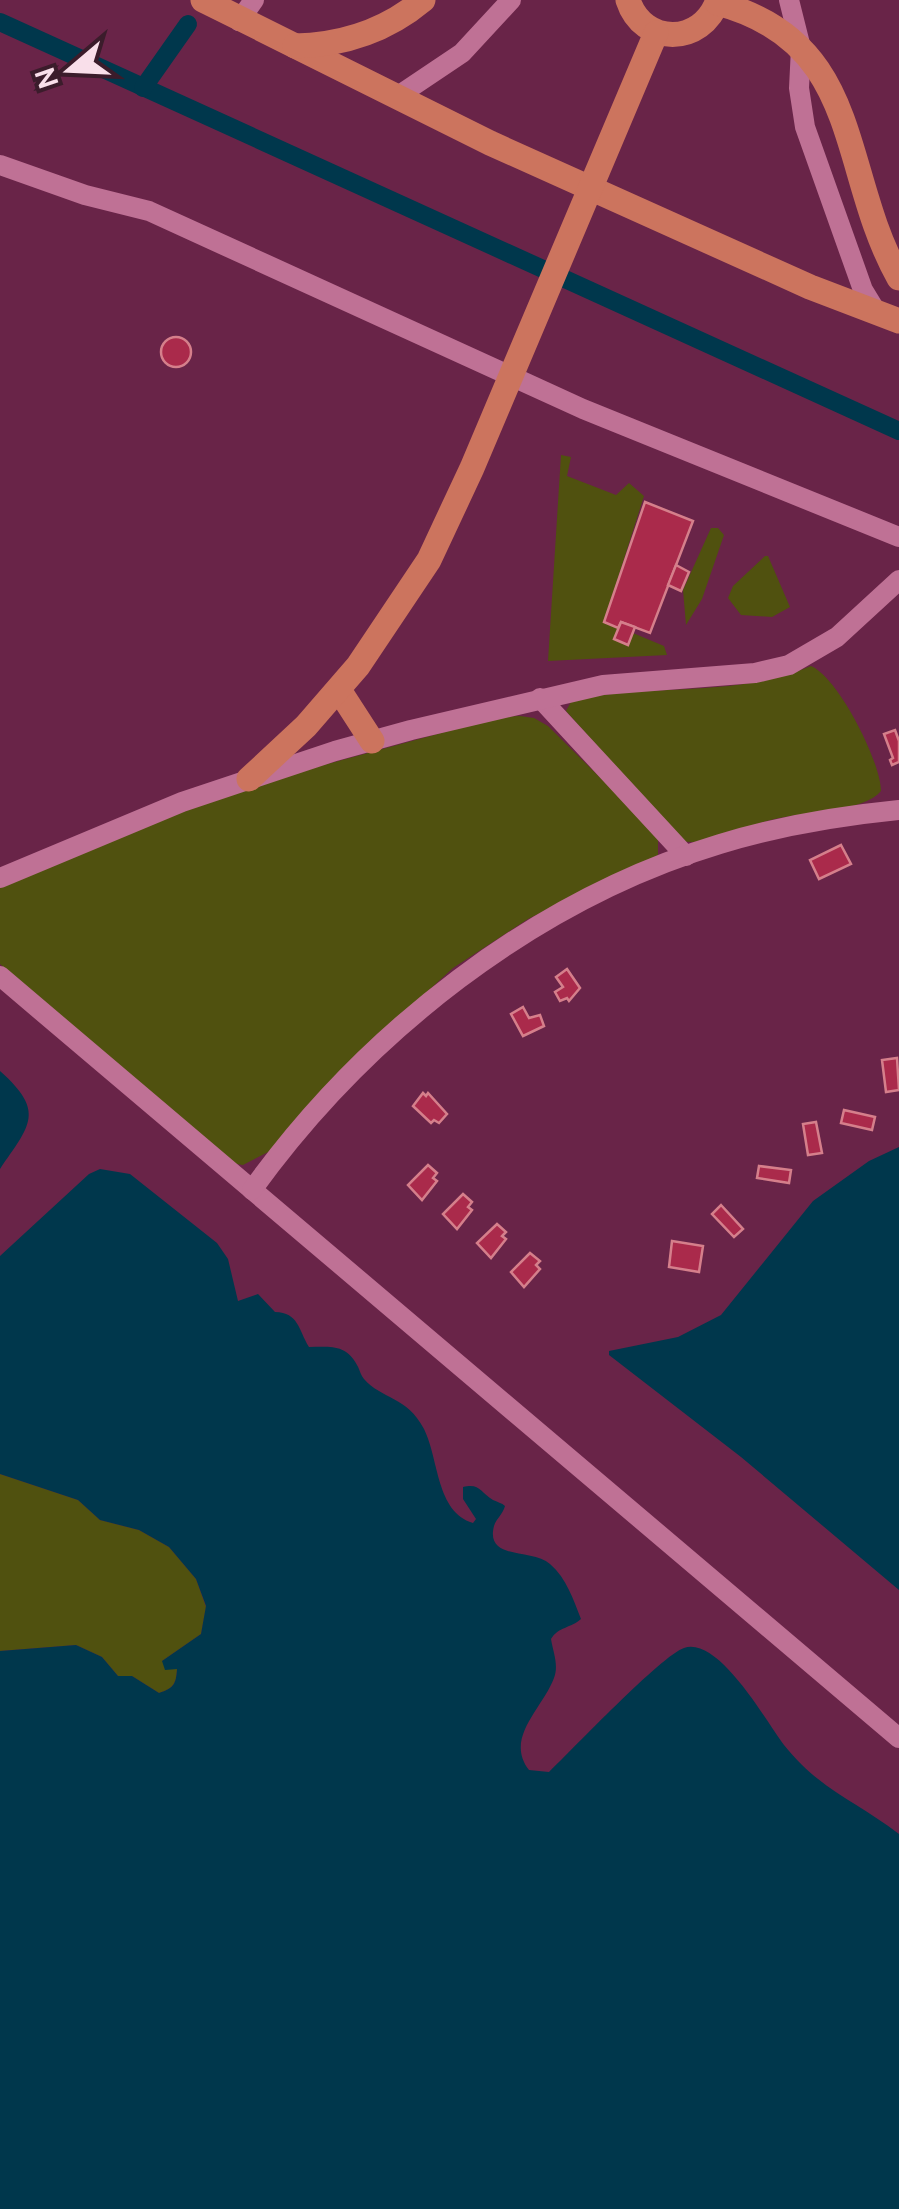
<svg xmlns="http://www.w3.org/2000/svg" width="899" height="2209" viewBox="0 0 899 2209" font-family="Cabin,sans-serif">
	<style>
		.green { fill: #50510f }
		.water { fill: #00374c }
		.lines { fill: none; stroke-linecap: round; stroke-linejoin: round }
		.canal { stroke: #00374c; stroke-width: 18 }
		.building { fill: #aa2a4b; stroke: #d57f8b; stroke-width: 2.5 }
		.minor { stroke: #bf7195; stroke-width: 20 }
		.major { stroke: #cc745e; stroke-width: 25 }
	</style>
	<rect width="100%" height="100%" fill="#692448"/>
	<g class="green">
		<path d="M561 455 571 457 567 476 616 495 629 483 644 496 604 622 618 628 615 639 628 644 633 633 664 646 667 655 548 661Z"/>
		<path d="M711 528H718L724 535 702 599 686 625 683 590Z"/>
		<path d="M765 556H768L790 607 772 617 741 615 728 598 733 586Z"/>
		<path d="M811 666C838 677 881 762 881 791 864 812 803 812 775 819 746 825 711 847 682 841L566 711 572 700C651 683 736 698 811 666Z"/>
		<path d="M520 716 534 718 548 726 658 835V855L528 919 453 968 334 1077 270 1151 243 1165 231 1163 0 964V888L13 878 92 844 287 775 500 717Z"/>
		<path d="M0 1474 78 1500 100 1520 139 1530 169 1547 196 1579 206 1607 201 1634 162 1661 177 1669C176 1684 174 1688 159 1693L132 1676H118L102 1657 76 1645 0 1651Z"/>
	</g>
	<g class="water">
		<path d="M0 1071C46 1112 30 1125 0 1169Z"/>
		<path d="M899 1147V1590L741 1457 609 1355V1351L678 1337 721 1315 813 1201 869 1161Z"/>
		<path d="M100 1169 130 1174 217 1243 228 1259 238 1301 258 1294 275 1312C299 1313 298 1329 309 1347 330 1347 346 1344 357 1365 361 1372 359 1372 364 1379 381 1399 407 1396 424 1429 439 1459 436 1512 473 1523L476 1519 463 1499V1487C480 1483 480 1492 493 1500 497 1502 502 1503 505 1506 503 1514 496 1519 494 1526 485 1561 532 1548 550 1564 567 1579 573 1599 581 1619 571 1628 558 1627 551 1639 553 1652 559 1665 554 1678 543 1708 504 1738 529 1770L549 1772C572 1750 662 1655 684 1648 719 1636 767 1723 784 1745 820 1790 856 1801 899 1834V2209H0V1651L76 1645 102 1657 118 1676H132L159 1693C174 1688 176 1684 177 1669L165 1670 162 1661 201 1634 206 1606 196 1579 169 1547 139 1530 100 1520 78 1500 0 1474V1256L89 1174Z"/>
	</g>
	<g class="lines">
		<g class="canal">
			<path d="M0 22 899 431"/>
			<path d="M143 88 188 24"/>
		</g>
	</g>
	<g class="building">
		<circle cx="176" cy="352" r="15"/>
		<path d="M645 502 693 521 650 633 621 622 618 628 604 622Z"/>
		<path d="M676 565 689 572 681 591 668 585Z"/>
		<path d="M621 622 635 627 628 645 614 639Z"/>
		<path d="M895 730 899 741V762L892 765 890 760 893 758 884 734Z"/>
		<path d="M841 845 851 864 819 879 810 860Z"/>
		<path d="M567 969 580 988 569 1001 567 998 560 1001 555 992 563 987 556 977Z"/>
		<path d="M523 1007 529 1018 540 1015 544 1026 523 1036 511 1014Z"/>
		<path d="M897 1058 899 1090 886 1092 882 1060Z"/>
		<path d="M423 1093 426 1096 428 1093 447 1114 439 1123 434 1120 431 1123 413 1106Z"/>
		<path d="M844 1110 875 1117 872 1130 841 1123Z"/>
		<path d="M816 1122 822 1153 808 1155 803 1124Z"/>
		<path d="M428 1165 437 1173 433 1178 437 1181 422 1200 408 1185Z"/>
		<path d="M759 1166 791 1170 789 1183 757 1178Z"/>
		<path d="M463 1194 472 1202 468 1207 472 1210 457 1229 443 1214Z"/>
		<path d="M721 1205 743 1229 734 1237 712 1214Z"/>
		<path d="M497 1224 506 1232 502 1236 506 1239 491 1258 477 1243Z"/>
		<path d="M672 1241 703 1246 699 1272 669 1267Z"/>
		<path d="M530 1253 540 1261 536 1265 540 1269 524 1287 511 1272Z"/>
	</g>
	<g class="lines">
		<g class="minor">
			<path d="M789 0 801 48 799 88 805 127 863 290 877 313"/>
			<path d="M239 21 254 0"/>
			<path d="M395 98 462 53 511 0"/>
			<path d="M0 165 85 195 149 211 583 409 899 537"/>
			<path d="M540 698 686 856"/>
			<path d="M0 878 182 802 335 751 411 730 603 685 755 673 789 665 837 637 899 580"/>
			<path d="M0 976 899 1738"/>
			<path d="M252 1190C365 1033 534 900 720 844 779 826 838 816 899 810"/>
		</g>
		<g class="major">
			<path d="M203 0 490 143 810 287 899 321"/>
			<path d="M628 0C643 46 702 46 718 0"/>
			<path d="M717 3C865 42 838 170 899 278"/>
			<path d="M295 46C342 45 386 31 423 0"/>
			<path d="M339 690 372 741"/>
			<path d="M249 779 306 726 358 666 429 560 472 468 656 33"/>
		</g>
	</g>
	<g transform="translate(70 70) rotate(251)" stroke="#3b1c2b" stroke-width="8" paint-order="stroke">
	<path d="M0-8L18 38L0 25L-18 38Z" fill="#f9dfea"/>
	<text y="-15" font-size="28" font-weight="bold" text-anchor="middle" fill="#f9dfea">N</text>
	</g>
</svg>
